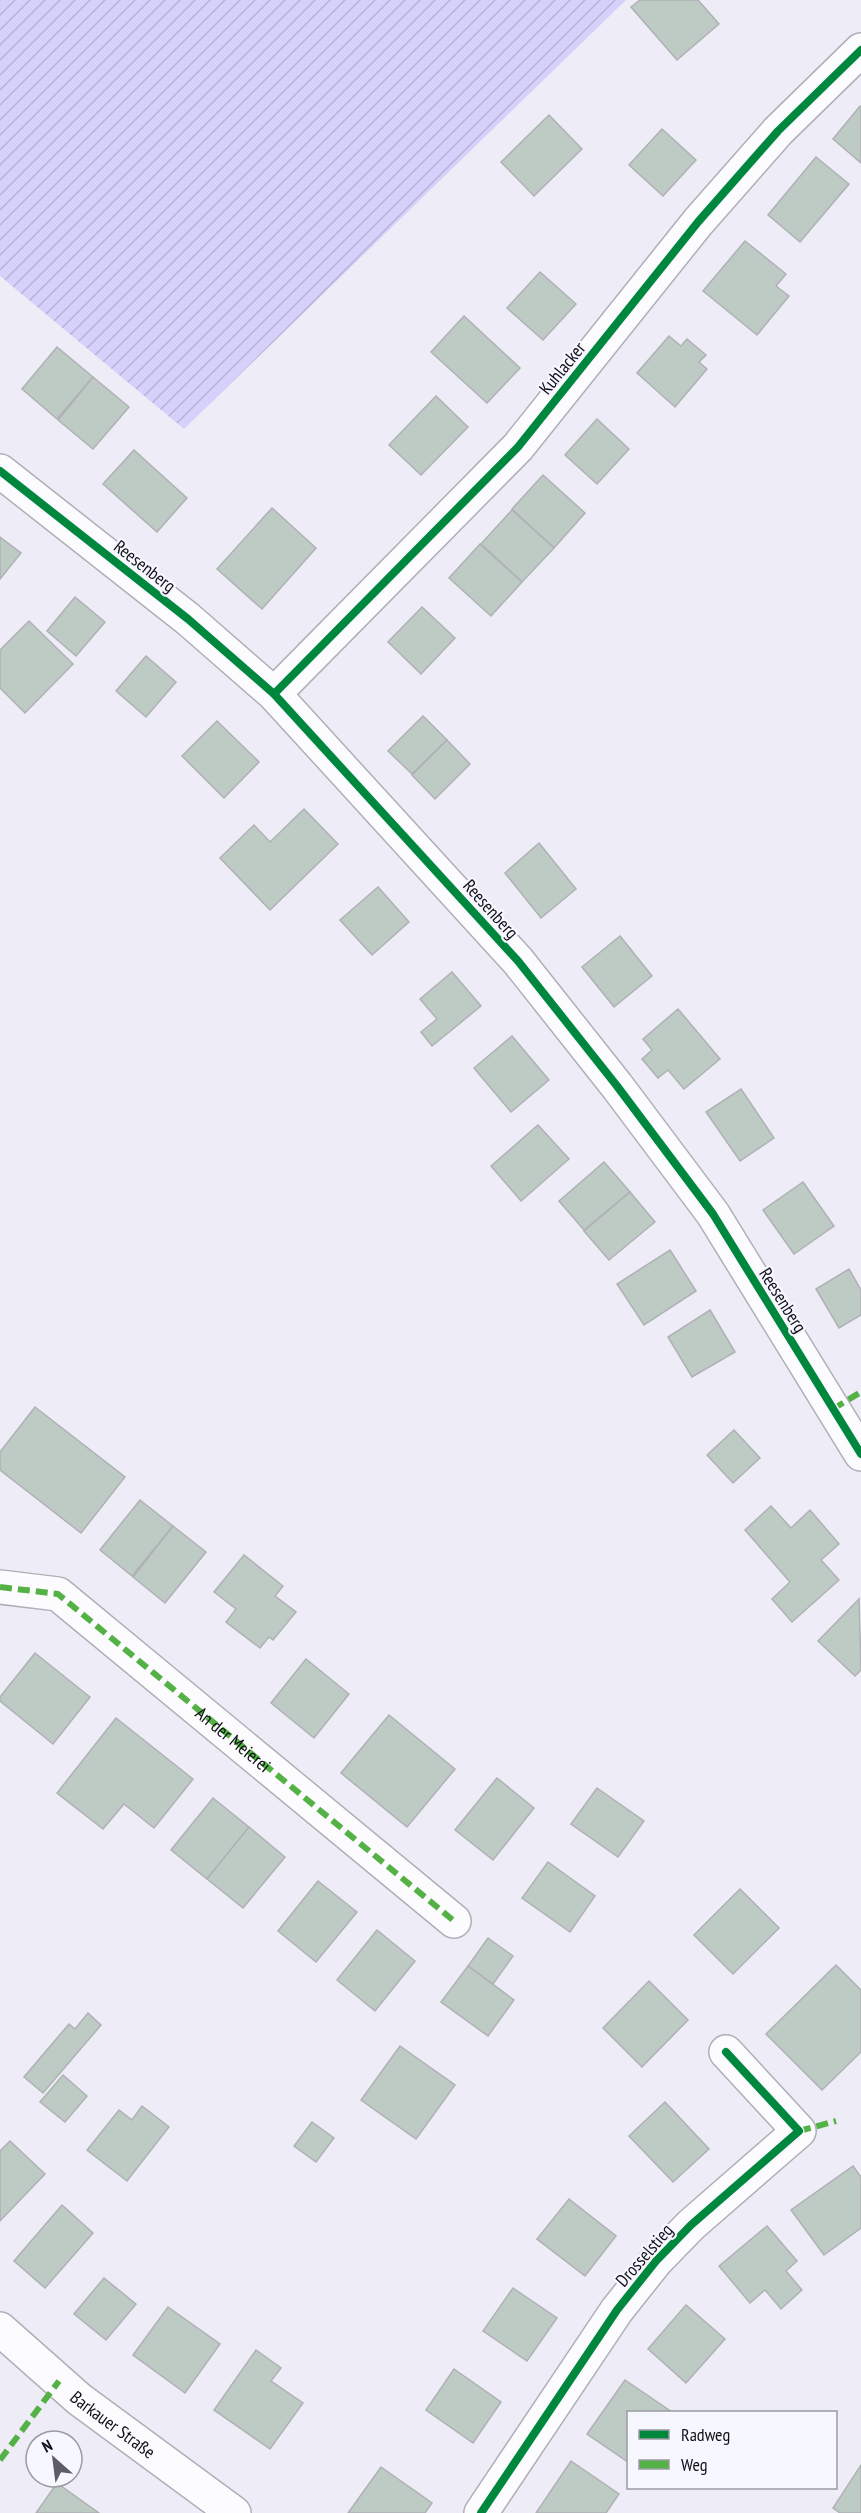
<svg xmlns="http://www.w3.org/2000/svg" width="861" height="2513" viewBox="0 0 861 2513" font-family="'PT Sans Narrow',sans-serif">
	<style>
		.garden { fill: url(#garden-furrows) }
		.building { fill: #bdcbc4; stroke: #afb1b4; stroke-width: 1.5 }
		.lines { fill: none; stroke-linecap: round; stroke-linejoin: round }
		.minor-casing { stroke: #b0aeb7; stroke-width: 36 }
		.minor { stroke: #fcfcfe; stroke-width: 33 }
		.quiet { stroke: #54b145; stroke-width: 6; stroke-dasharray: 12 6; stroke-linecap: butt }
		.cycleway-casing { stroke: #f7f7ff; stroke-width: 11 }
		.cycleway { stroke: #00873e; stroke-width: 8 }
		.labels { text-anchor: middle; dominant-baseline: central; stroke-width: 4.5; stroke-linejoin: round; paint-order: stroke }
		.street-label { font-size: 18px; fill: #111017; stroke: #f7f7ff }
	</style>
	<defs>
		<pattern id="garden-furrows" width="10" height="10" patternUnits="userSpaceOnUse" patternTransform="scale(1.5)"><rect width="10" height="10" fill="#d6d1fb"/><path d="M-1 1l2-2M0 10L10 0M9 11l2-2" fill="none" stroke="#b7b2d6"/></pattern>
	</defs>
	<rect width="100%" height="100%" fill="#eeecf7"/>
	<path class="garden" d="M0 0H626L184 429 0 276Z"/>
	<g class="building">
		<path d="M640 0H698L719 24 677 60 631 7Z"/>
		<path d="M860 106 861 107V163L833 139Z"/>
		<path d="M549 115 582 149 534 196 501 162Z"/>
		<path d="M662 129 696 160 663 196 629 165Z"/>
		<path d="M816 157 849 184 800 242 768 215Z"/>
		<path d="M745 241 786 274 776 286 789 296 757 335 703 291Z"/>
		<path d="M540 272 576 304 543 340 507 308Z"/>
		<path d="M464 316 520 368 487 403 431 352Z"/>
		<path d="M669 336 681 346 687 339 706 355 699 362 707 369 675 407 637 373Z"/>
		<path d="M57 347 93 377 57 419 22 389Z"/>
		<path d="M93 377 129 407 93 449 58 420Z"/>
		<path d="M436 396 468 427 421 475 389 445Z"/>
		<path d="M597 419 629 449 597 484 565 455Z"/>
		<path d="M134 450 187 498 157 532 103 484Z"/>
		<path d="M543 475 585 513 554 548 512 509Z"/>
		<path d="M272 508 316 548 262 609 217 569Z"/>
		<path d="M512 510 554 548 522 582 481 544Z"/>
		<path d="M0 537 21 553 0 579Z"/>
		<path d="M480 544 522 582 491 616 449 578Z"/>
		<path d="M75 597 105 622 76 656 47 631Z"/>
		<path d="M422 607 455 638 421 674 388 642Z"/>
		<path d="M29 621 73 664 25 713 0 688V650Z"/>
		<path d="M146 656 176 682 146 717 116 691Z"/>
		<path d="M423 716 447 740 412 774 388 751Z"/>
		<path d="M217 721 259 762 224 798 182 756Z"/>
		<path d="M447 740 470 764 435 799 412 775Z"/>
		<path d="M304 809 338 844 270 910 220 858 254 825 270 842Z"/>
		<path d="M539 843 576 889 541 918 505 873Z"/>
		<path d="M378 887 409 922 372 955 340 920Z"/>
		<path d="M620 936 652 976 614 1007 582 967Z"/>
		<path d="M452 972 481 1006 432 1046 421 1032 437 1019 420 999Z"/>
		<path d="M678 1009 720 1059 684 1089 668 1070 658 1078 642 1059 652 1050 643 1039Z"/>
		<path d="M512 1036 549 1080 511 1112 474 1068Z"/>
		<path d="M741 1089 774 1138 740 1161 706 1112Z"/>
		<path d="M538 1125 569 1159 521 1201 491 1166Z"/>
		<path d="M604 1162 630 1192 584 1230 559 1201Z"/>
		<path d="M803 1182 834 1226 794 1254 763 1210Z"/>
		<path d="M630 1192 655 1222 609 1260 584 1231Z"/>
		<path d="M670 1250 696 1291 644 1325 617 1284Z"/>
		<path d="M849 1269 861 1290V1315L839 1328 816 1289Z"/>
		<path d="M710 1310 735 1352 692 1377 668 1337Z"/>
		<path d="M35 1407 125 1477 81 1533 0 1470V1452Z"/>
		<path d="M734 1430 760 1458 733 1483 707 1455Z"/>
		<path d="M140 1500 173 1526 132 1576 100 1550Z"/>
		<path d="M771 1506 791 1528 810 1510 839 1544 821 1560 839 1580 792 1622 772 1599 790 1582 745 1530Z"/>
		<path d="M173 1526 206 1552 165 1603 133 1577Z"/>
		<path d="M244 1555 283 1586 275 1596 296 1612 273 1640 269 1637 260 1648 226 1622 236 1609 214 1592Z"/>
		<path d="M859 1599 861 1670 855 1676 818 1641Z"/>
		<path d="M35 1653 90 1697 53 1744 0 1701V1697Z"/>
		<path d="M306 1659 349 1694 314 1738 271 1703Z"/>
		<path d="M389 1715 455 1769 407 1827 341 1773Z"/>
		<path d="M116 1718 193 1779 154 1828 124 1804 103 1829 57 1793Z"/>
		<path d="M497 1778 534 1808 493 1860 455 1830Z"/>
		<path d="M597 1788 644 1821 618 1857 571 1824Z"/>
		<path d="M213 1798 249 1827 207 1879 171 1850Z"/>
		<path d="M249 1827 285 1857 243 1908 207 1879Z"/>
		<path d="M548 1862 595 1896 570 1932 522 1898Z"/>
		<path d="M318 1881 357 1912 316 1962 278 1931Z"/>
		<path d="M740 1889 779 1928 733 1974 694 1935Z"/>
		<path d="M377 1930 415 1961 375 2011 337 1980Z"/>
		<path d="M488 1938 513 1956 493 1984 468 1966Z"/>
		<path d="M836 1965 861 1990V2052L822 2090 766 2034Z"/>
		<path d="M468 1966 514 2000 488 2036 441 2002Z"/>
		<path d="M649 1981 688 2020 642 2067 603 2028Z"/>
		<path d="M88 2013 101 2025 43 2093 24 2077 69 2024 75 2029Z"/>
		<path d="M400 2046 455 2085 416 2139 361 2100Z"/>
		<path d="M63 2075 87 2096 65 2122 40 2102Z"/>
		<path d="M665 2102 709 2149 673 2182 629 2136Z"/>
		<path d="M142 2106 169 2127 127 2181 87 2150 119 2110 132 2120Z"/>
		<path d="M312 2122 334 2138 316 2162 294 2146Z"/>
		<path d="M10 2141 45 2174 0 2221V2151Z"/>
		<path d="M853 2166 861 2177V2228L824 2255 791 2210Z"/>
		<path d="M569 2199 616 2236 585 2276 537 2239Z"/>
		<path d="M62 2205 93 2233 45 2288 14 2261Z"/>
		<path d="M767 2226 797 2261 786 2271 802 2290 781 2309 765 2290 750 2303 719 2266Z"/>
		<path d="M104 2278 136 2304 106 2340 74 2314Z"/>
		<path d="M513 2288 557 2318 527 2361 483 2331Z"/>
		<path d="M686 2305 725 2339 686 2383 648 2349Z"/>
		<path d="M168 2307 220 2344 185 2393 133 2355Z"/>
		<path d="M256 2350 281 2368 271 2381 303 2403 270 2449 214 2410Z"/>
		<path d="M454 2369 501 2402 473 2443 426 2410Z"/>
		<path d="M625 2380 672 2412H628V2462L587 2434Z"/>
		<path d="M571 2461 619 2494 606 2513H536Z"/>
		<path d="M861 2465V2513H840L833 2508Z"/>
		<path d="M381 2467 432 2503 425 2513H348Z"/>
		<path d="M57 2483 99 2513H36Z"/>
	</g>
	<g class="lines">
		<g class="minor-casing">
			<g id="minor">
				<path d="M0 471 188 619 274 694 518 961 617 1086 713 1214 861 1454"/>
				<path d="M274 694 518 447 698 222 778 131 861 50"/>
				<path id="s1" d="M0 1587 58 1594 454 1921"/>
				<path id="s2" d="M0 2329 79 2399 234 2513"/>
				<path d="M481 2513 617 2310 656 2261 691 2225 799 2131 726 2052"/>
			</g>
		</g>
		<use href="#minor" class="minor"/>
		<g class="quiet">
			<path d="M833 1409 861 1392"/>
			<path d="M0 1587 58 1594 454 1921"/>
			<path d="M799 2131 836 2121"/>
			<path d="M0 2460 59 2381"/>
		</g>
		<g class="cycleway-casing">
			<g id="cycleway">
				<path d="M0 471 188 619 274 694 518 961 617 1086 713 1214 861 1454"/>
				<path d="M274 694 518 447 698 222 778 131 861 50"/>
				<path d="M481 2513 617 2310 656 2261 691 2225 799 2131 726 2052"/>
			</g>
		</g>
		<use href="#cycleway" class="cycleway"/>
	</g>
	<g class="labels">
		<g class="street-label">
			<text transform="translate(562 368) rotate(-51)">Kuhlacker</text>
			<text transform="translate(145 566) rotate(38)">Reesenberg</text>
			<text transform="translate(491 909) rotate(48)">Reesenberg</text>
			<text transform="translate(783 1300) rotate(58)">Reesenberg</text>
			<text stroke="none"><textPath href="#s1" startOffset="286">An der Meierei</textPath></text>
			<text transform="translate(644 2255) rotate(-49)">Drosselstieg</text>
			<text stroke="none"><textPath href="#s2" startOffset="148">Barkauer Straße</textPath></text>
		</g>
	</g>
	<rect x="627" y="2411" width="210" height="78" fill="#f7f7ff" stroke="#9b9ba2" stroke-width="1.5"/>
	<rect x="639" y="2430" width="30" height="9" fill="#00873e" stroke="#9b9ba2" stroke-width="1.5"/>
	<text x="681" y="2441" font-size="18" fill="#111017">Radweg</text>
	<rect x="639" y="2460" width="30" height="9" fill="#54b145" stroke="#9b9ba2" stroke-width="1.5"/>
	<text x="681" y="2471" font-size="18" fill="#111017">Weg</text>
	<g transform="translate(54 2459) rotate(332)"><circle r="28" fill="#f7f7ff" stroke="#9b9ba2" stroke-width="1.5"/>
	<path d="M0-4.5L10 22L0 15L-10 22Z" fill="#5e5d65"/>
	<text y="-9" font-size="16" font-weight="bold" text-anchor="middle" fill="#111017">N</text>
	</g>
</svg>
